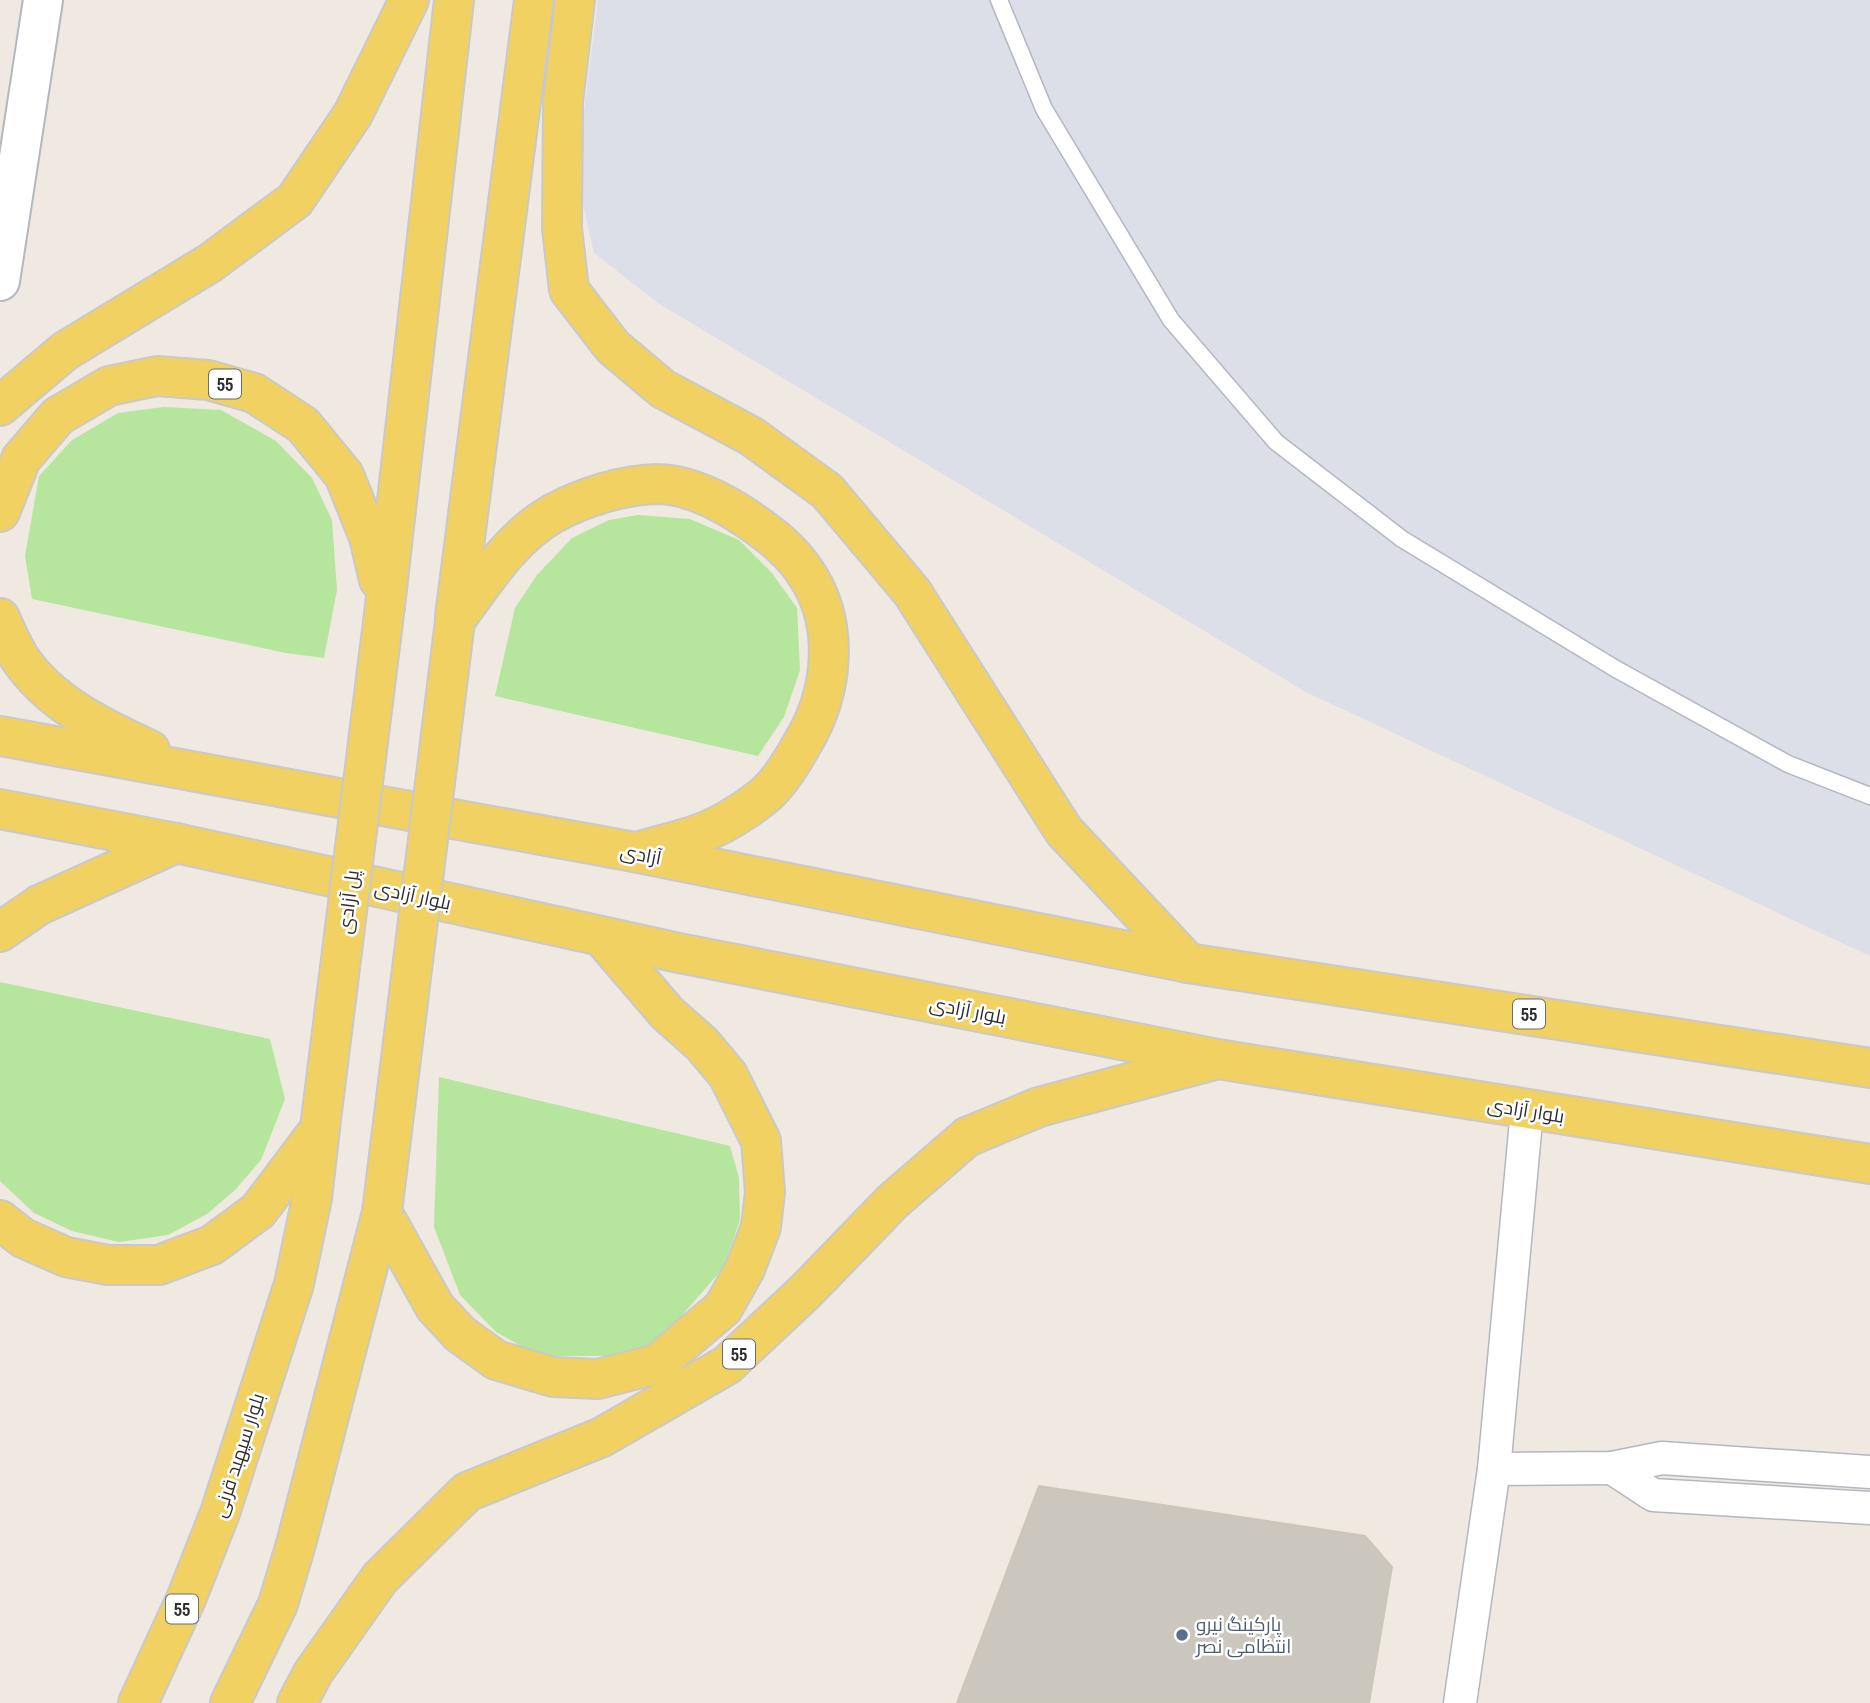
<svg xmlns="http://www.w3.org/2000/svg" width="1870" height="1703" viewBox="0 0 1870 1703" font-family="'Archivo Narrow',Cairo,sans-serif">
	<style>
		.airport { fill: #dcdee8 }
		.green { fill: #b6e59e }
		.building { fill: #cbc7bf; stroke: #cbc5ba; stroke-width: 2 }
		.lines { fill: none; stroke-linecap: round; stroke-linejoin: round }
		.lane-casing { stroke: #b4b7c1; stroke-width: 19 }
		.street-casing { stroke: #b4b7c1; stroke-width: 35 }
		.secondary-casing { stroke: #b4b7c1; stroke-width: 42 }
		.primary-casing { stroke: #c9c9c9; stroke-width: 42 }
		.lane { stroke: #fff; stroke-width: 16 }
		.street { stroke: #fff; stroke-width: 32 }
		.secondary { stroke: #fff; stroke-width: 38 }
		.primary { stroke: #f2d163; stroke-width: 38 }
		.primary-bridge-casing { stroke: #c9c9c9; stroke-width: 42; stroke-linecap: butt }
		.primary-bridge { stroke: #f2d163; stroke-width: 38 }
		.service-dot { fill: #5c6f8a; stroke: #fff; stroke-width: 2.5 }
		.labels { text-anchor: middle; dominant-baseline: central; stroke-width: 5; stroke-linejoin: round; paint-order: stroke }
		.shield { fill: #fff; stroke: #6d6d6d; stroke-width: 2 }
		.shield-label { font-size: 18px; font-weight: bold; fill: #2e2e2e }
		.street-label { font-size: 19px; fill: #2e2e2e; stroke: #fff }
		.service-label { font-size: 19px; fill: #4e5e75; stroke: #fff; text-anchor: start }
	</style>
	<rect width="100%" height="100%" fill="#efe9e1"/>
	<path class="airport" d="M598 0H1870V956L1306 692 658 303 594 253 576 174Z"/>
	<g class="green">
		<path d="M164 407 221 410 276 441 312 478 332 520 337 590 324 658 286 653 32 599 25 556 39 476 72 440 118 413Z"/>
		<path d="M638 515 690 519 739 540 772 573 797 608 800 670 784 717 758 756 495 696 515 608 537 575 572 538 609 520Z"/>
		<path d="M0 982 270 1039 285 1099 261 1160 235 1190 207 1214 168 1235 119 1242 72 1231 34 1213 0 1181Z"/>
		<path d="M439 1077 730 1146 739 1178 740 1220 724 1267 678 1320 648 1346 616 1356H539L496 1332 460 1295 434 1227Z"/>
	</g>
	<path class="building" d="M1039 1486 1365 1536 1392 1567 1369 1703H957Z"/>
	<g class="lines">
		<g class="lane-casing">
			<path id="lane" d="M999 0 1044 109 1171 320 1276 442 1402 539 1616 669 1788 764 1870 796"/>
		</g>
		<g class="street-casing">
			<g id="street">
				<path d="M1612 1468 1653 1495 1870 1508"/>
				<path d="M1494 1469 1612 1468 1662 1458 1870 1472"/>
				<path d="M1460 1703 1494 1469 1527 1110"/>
			</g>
		</g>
		<g class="secondary-casing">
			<path id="secondary" d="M0 281 43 0"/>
		</g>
		<g class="primary-casing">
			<g id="primary">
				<path d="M575 0 563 102 562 228 569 290 613 347 663 389 751 436 827 491 912 592 1064 831 1188 963"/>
				<path d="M0 406 65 351 210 263 295 200 353 114 409 0"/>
				<path d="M0 512 21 459 58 416 109 386 157 376 208 380 254 393 303 425 344 475 369 537 379 580"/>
				<path d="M385 606 454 0"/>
				<path d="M455 616 534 0"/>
				<path d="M0 618C6 631 12 645 19 657 49 703 102 728 150 750"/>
				<path d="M455 621C483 582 511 537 554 513 584 497 622 485 656 484 686 484 715 498 740 514 763 529 787 546 803 569 841 621 834 692 802 744 792 762 780 782 765 795 752 806 726 823 711 829 689 839 663 844 640 851"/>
				<path d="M0 736 634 852 1188 963 1870 1068"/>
				<path d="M0 809 176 843 679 953 1218 1059 1870 1164"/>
				<path d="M0 932 39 905 176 843"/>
				<path d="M382 1212 435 1307 460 1334 496 1360 553 1377 598 1379 657 1364 723 1308 745 1269 761 1227 765 1192 761 1141 728 1075 702 1044 667 1013 601 936"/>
				<path d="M0 1220 23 1238 66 1257 108 1265H159L212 1245 258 1211 319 1130"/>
				<path d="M138 1703 186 1599 220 1513 294 1284 312 1198 320 1128"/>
				<path d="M230 1703 278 1604 296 1544 382 1212"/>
				<path d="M297 1703 313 1673 380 1578 467 1492 602 1437 727 1365 806 1291 892 1202 967 1137 1039 1107 1211 1061"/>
			</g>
		</g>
		<use href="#lane" class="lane"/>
		<use href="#street" class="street"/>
		<use href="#secondary" class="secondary"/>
		<use href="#primary" class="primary"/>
		<g class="primary-bridge-casing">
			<g id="primary-bridge">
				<path d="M320 1128 385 606"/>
				<path d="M382 1212 455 621"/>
			</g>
		</g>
		<use href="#primary-bridge" class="primary-bridge"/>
	</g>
	<circle class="service-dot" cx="1182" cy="1635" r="7"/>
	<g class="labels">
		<g class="shield">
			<rect x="209" y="369.5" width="32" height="29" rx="5"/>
			<rect x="1513" y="999.5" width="32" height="29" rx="5"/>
			<rect x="723" y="1339.5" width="32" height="29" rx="5"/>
			<rect x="166" y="1594.5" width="32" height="29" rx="5"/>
		</g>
		<g class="shield-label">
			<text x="225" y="384">55</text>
			<text x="1529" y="1014">55</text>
			<text x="739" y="1354">55</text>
			<text x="182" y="1609">55</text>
		</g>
		<g class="street-label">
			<text transform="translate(641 854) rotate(11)">آزادی</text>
			<text transform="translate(413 895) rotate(12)">بلوار آزادی</text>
			<text transform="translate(348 902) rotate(-83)">پل آزادی</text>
			<text transform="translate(968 1010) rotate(11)">بلوار آزادی</text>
			<text transform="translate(1526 1110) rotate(9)">بلوار آزادی</text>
			<text transform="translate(238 1455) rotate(-72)">بلوار سپهبد قرنی</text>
		</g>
		<g class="service-label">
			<text x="1196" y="1624">پارکینگ نیرو<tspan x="1196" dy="22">انتظامی نصر</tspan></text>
		</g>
	</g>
</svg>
